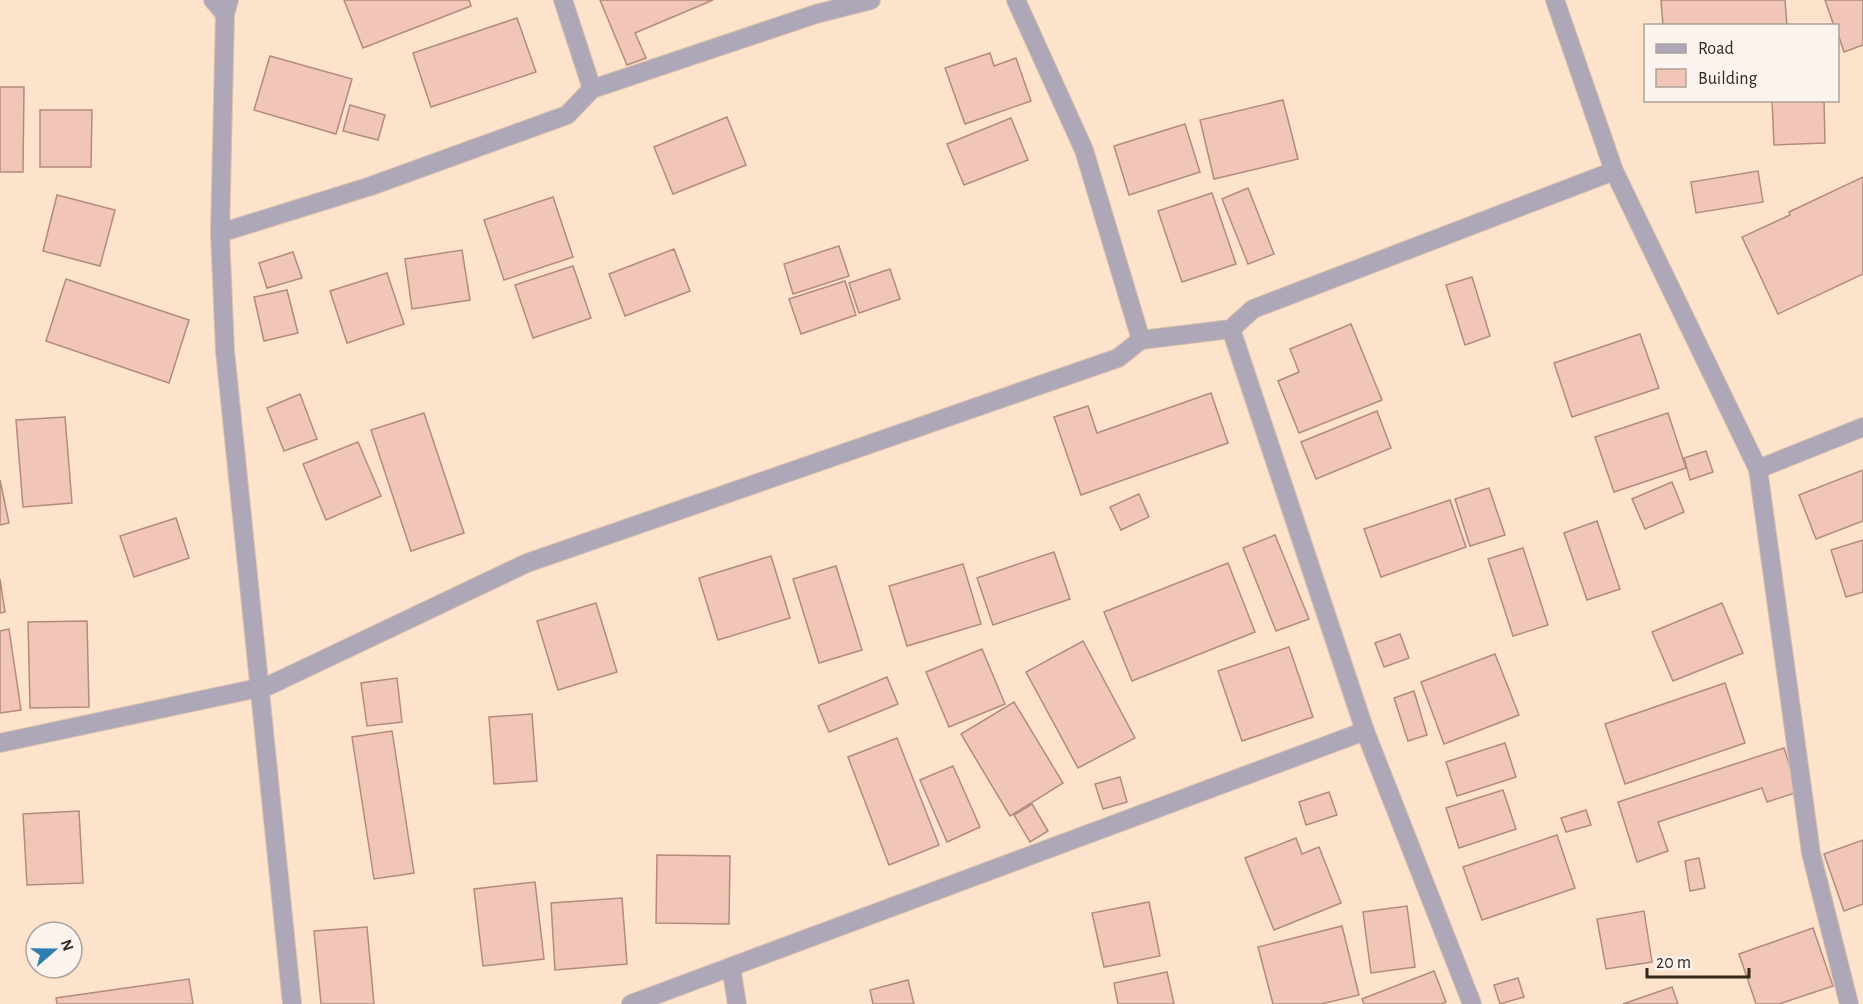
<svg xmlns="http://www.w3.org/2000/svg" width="1863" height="1004" viewBox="0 0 1863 1004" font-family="'Alegreya Sans',sans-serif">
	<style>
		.building { fill: #f1c6b6; stroke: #b38b7c; stroke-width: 1.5 }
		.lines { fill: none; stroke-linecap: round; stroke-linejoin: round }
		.minor-casing { stroke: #dac1ac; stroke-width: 20 }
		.minor { stroke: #ada7b8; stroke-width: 18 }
	</style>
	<rect width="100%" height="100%" fill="#fee3cc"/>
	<g class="building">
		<path d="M344 0H469L471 6 363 48Z"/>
		<path d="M600 0H713L635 33 646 58 627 65Z"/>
		<path d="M1661 0H1785L1787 26H1663Z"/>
		<path d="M1825 0H1863V45L1844 52 1838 34V26H1834Z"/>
		<path d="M517 18 536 72 431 107 413 53Z"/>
		<path d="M990 53 994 66 1016 58 1031 101 965 124 945 68Z"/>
		<path d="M270 56 352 79 336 134 254 110Z"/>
		<path d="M0 87H24L23 172H0Z"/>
		<path d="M1283 100 1298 159 1214 179 1200 120Z"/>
		<path d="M1772 100H1824L1825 143 1774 145Z"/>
		<path d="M350 105 385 115 378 140 343 131Z"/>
		<path d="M40 110H92L91 167H40Z"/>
		<path d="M727 117 746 165 673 194 654 147Z"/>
		<path d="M1011 118 1028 160 964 185 947 144Z"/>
		<path d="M1185 124 1200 172 1129 195 1114 146Z"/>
		<path d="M1758 171 1763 202 1696 213 1691 182Z"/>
		<path d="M1863 177V274L1778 314 1742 237 1790 215 1789 212Z"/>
		<path d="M1248 188 1274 254 1248 264 1222 199Z"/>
		<path d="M1212 193 1236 264 1182 282 1158 211Z"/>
		<path d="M57 195 115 210 100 266 43 251Z"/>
		<path d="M553 197 573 257 504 280 484 220Z"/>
		<path d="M839 246 849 276 793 294 784 264Z"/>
		<path d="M674 249 690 291 625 316 609 274Z"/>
		<path d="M462 250 470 300 412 309 405 259Z"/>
		<path d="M293 252 302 278 267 288 259 263Z"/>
		<path d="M573 266 591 318 533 338 515 285Z"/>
		<path d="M890 269 900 299 859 313 849 283Z"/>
		<path d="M387 273 404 324 347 343 330 291Z"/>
		<path d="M1472 277 1490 336 1465 345 1446 285Z"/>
		<path d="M66 279 189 320 169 383 46 341Z"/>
		<path d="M845 281 856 315 801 334 789 299Z"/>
		<path d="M287 290 298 333 264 341 254 297Z"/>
		<path d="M1351 324 1382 400 1299 433 1278 381 1299 372 1290 349Z"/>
		<path d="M1640 334 1659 388 1572 417 1554 363Z"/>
		<path d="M1211 393 1228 443 1081 495 1054 417 1088 406 1097 433Z"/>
		<path d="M300 394 317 439 284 451 267 408Z"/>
		<path d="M1377 411 1391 448 1316 479 1301 442Z"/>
		<path d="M424 413 464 533 411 551 371 430Z"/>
		<path d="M1668 413 1686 468 1614 492 1595 437Z"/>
		<path d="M65 417 72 503 23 507 16 420Z"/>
		<path d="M358 442 381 496 326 520 303 464Z"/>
		<path d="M1706 451 1713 472 1690 480 1684 458Z"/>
		<path d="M1863 470V521L1816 539 1799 495Z"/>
		<path d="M0 480 9 523 0 525Z"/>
		<path d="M1672 482 1684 512 1645 529 1632 499Z"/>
		<path d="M1489 488 1505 535 1470 546 1455 499Z"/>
		<path d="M1139 494 1149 517 1121 530 1110 507Z"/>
		<path d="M1450 500 1466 547 1381 577 1364 529Z"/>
		<path d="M176 518 189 558 134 577 120 536Z"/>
		<path d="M1597 521 1620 589 1587 600 1564 533Z"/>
		<path d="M1275 535 1309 619 1276 631 1243 548Z"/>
		<path d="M1863 540V592L1846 597 1831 550Z"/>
		<path d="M1523 548 1548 625 1513 636 1488 559Z"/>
		<path d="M1054 552 1070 599 993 625 977 578Z"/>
		<path d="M771 556 790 618 718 640 699 578Z"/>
		<path d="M1228 563 1255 632 1132 681 1104 612Z"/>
		<path d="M963 564 981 624 907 646 889 586Z"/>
		<path d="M836 566 862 650 819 663 793 579Z"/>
		<path d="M0 579 5 612 0 613Z"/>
		<path d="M596 603 617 672 558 690 537 621Z"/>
		<path d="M1722 603 1743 653 1673 681 1652 632Z"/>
		<path d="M87 621 89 707 30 708 28 622Z"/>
		<path d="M9 629 21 710 0 713V631Z"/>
		<path d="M1400 634 1409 658 1384 667 1375 643Z"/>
		<path d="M1083 641 1135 738 1078 768 1026 672Z"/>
		<path d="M1289 647 1313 717 1242 741 1218 671Z"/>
		<path d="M982 649 1005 704 949 727 926 672Z"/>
		<path d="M1495 654 1519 715 1444 744 1421 682Z"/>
		<path d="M887 677 898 704 829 732 818 706Z"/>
		<path d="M397 678 402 722 367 726 361 683Z"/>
		<path d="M1725 683 1745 743 1625 784 1605 724Z"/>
		<path d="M1414 691 1427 735 1408 741 1394 698Z"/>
		<path d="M1014 702 1063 783 1010 816 961 734Z"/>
		<path d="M532 714 537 781 494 784 489 717Z"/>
		<path d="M392 731 414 873 374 879 352 737Z"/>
		<path d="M897 738 939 845 889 865 848 757Z"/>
		<path d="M1505 743 1516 777 1457 796 1446 762Z"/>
		<path d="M1784 748 1798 792 1767 802 1762 788 1658 822 1668 851 1637 862 1618 802Z"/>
		<path d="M953 766 980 827 947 842 920 780Z"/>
		<path d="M1120 777 1127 802 1103 809 1095 784Z"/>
		<path d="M1503 790 1516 829 1459 848 1446 808Z"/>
		<path d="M1329 792 1337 815 1306 825 1299 802Z"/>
		<path d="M1032 804 1048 831 1030 842 1014 815Z"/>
		<path d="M1586 810 1591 825 1566 832 1561 818Z"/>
		<path d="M79 811 83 883 27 885 23 814Z"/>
		<path d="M1557 835 1575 888 1482 920 1463 867Z"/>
		<path d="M1296 838 1302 854 1319 847 1341 903 1274 930 1245 858Z"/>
		<path d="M1863 840V904L1844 911 1824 854Z"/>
		<path d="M657 855 730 856 729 924 656 923Z"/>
		<path d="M1699 858 1705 888 1690 891 1685 861Z"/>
		<path d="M535 882 544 959 483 966 474 889Z"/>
		<path d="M622 898 627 964 555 970 551 903Z"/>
		<path d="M1149 902 1160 956 1104 967 1092 913Z"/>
		<path d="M1407 906 1415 967 1371 973 1363 912Z"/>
		<path d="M1644 911 1652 962 1606 969 1597 919Z"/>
		<path d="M1342 926 1359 995 1321 1004H1273L1258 947Z"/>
		<path d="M367 927 374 1004H321L314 931Z"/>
		<path d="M1813 928 1833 986 1779 1004H1756L1739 954Z"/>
		<path d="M1434 971 1446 1002 1441 1004H1364L1362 999Z"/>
		<path d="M1167 972 1174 1004H1118L1114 983Z"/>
		<path d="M1518 978 1524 997 1500 1004 1494 985Z"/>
		<path d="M189 979 193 1004H57L56 998Z"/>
		<path d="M908 980 914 1004H873L870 990Z"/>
		<path d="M1672 987 1678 1004H1623Z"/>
	</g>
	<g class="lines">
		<g class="minor-casing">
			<g id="minor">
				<path d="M213 0 225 14"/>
				<path d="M229 0 225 14 220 233 225 351 292 1004"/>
				<path d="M563 0 592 89"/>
				<path d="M1016 0 1084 150 1141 340"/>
				<path d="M1555 0 1614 171 1758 469 1811 853 1849 1004"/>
				<path d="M220 233 371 186 567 115 592 89 816 14 871 0"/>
				<path d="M1231 329 1365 731 1472 1004"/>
				<path d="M1758 469 1863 427"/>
				<path d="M0 743 268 686 527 563 1118 358 1141 340 1231 329 1253 309 1614 171"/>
				<path d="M731 967 737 1004"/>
				<path d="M631 1004 1365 731"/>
			</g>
		</g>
		<use href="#minor" class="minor"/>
	</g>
	<rect x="1644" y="24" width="195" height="78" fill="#fbf4ee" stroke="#aca29a" stroke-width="1.5"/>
	<rect x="1656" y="44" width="30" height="9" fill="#ada7b8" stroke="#aca29a" stroke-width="1.5"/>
	<text x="1698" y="54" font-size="18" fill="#35281d">Road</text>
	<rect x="1656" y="69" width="30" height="18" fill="#f1c6b6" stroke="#aca29a" stroke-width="1.5"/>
	<text x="1698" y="84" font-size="18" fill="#35281d">Building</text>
	<g transform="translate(54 950) rotate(70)"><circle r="28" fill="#fbf4ee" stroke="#aca29a" stroke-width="1.5"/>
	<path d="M0-4.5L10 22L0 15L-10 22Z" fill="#307db0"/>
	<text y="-9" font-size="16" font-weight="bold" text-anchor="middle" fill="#35281d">N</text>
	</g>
	<path d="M1647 968v9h102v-9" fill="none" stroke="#35281d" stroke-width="3"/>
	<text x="1656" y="968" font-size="18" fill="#35281d" stroke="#fbf4ee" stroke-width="4.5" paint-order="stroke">20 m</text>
</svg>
